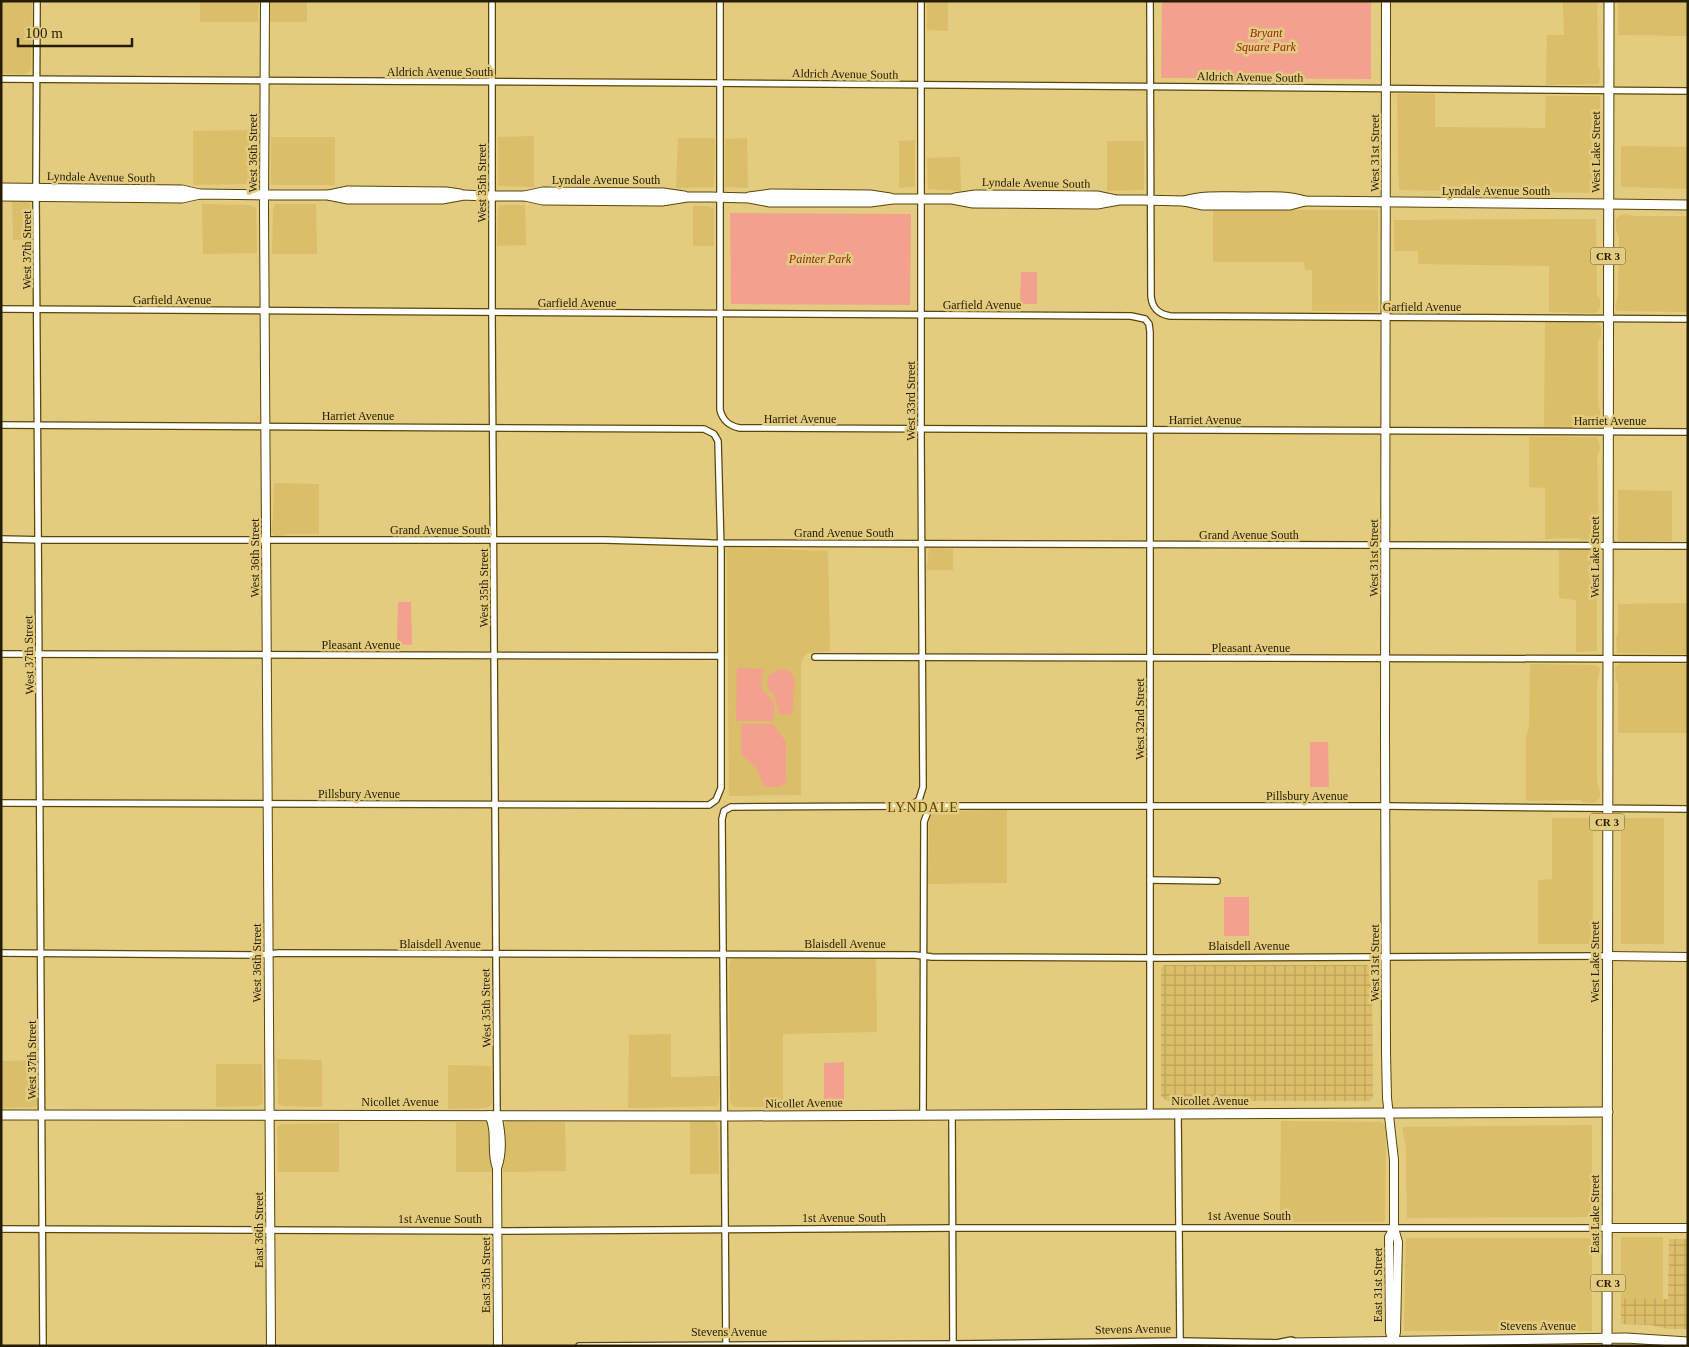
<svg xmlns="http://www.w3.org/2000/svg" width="1689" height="1347" viewBox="0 0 1689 1347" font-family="'Times New Roman',serif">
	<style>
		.built { fill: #dabe69 }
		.industrial { fill: url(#industrial-grid) }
		.green { fill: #f3a08f }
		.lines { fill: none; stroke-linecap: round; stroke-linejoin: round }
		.minor-casing { stroke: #594706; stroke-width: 8 }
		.tertiary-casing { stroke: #594706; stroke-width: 10 }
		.secondary-casing { stroke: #594706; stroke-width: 11 }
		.primary-casing { stroke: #594706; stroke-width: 11 }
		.motorway-casing { stroke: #594706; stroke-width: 14 }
		.minor { stroke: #fff; stroke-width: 5.5 }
		.tertiary { stroke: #fff; stroke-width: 8 }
		.secondary { stroke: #fff; stroke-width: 9 }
		.primary { stroke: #fff; stroke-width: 9 }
		.motorway { stroke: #fff; stroke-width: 11 }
		.labels { text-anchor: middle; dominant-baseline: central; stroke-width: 5; stroke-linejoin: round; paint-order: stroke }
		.shield { fill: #e3cb7f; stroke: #5f5026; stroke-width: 1 }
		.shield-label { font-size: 11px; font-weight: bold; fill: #261c00 }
		.park-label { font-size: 12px; font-style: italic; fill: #952512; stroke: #e3cb7f }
		.street-label { font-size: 12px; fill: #261c00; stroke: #e3cb7f }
		.neighbourhood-label { font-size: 14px; letter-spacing: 1px; fill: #584605; stroke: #e3cb7f }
	</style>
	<defs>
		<pattern id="industrial-grid" width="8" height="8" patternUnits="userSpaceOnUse" patternTransform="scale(1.25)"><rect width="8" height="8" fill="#dabe69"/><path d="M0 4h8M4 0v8" fill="none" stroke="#bba359"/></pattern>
	</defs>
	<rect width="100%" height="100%" fill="#e3cb7f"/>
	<g class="built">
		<path d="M1 1H32L31 69 27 74H1Z"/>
		<rect x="200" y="1" width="58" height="21"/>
		<rect x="270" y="1" width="37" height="21"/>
		<path d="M927 1H948V31L927 30Z"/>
		<path d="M1563 1H1597L1598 66 1600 71 1599 84 1546 85 1547 35H1564Z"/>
		<path d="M1618 1H1688V36L1618 35Z"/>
		<path d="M1397 94H1435V127L1545 128 1546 96H1600L1598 193 1399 190Z"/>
		<path d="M257 130 256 183 251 184 193 185V131Z"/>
		<path d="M534 136V187L498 186V137Z"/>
		<rect x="271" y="137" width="64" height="48"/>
		<path d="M678 138H715L714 187 676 188Z"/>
		<path d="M747 138 748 188 725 187V139Z"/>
		<path d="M915 140V187L899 188V141Z"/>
		<path d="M1107 141H1144V190L1107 191Z"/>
		<path d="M1621 146 1688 147V189L1621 187Z"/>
		<path d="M960 157 961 191 928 189 927 158Z"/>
		<path d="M12 202H29L30 204 31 239 13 240Z"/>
		<path d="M202 204 250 205 256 208 257 253 203 254Z"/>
		<path d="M275 204H316L317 254H272L273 210Z"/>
		<path d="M502 205H525L526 245 497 246 498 209 499 206Z"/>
		<path d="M693 206H709L714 209V246H693Z"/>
		<path d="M1213 210H1378V311H1312V270H1305L1304 262H1213Z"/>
		<path d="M1626 214 1634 216H1688V312L1617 311 1615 306 1618 296 1619 237 1616 230V219L1621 215Z"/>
		<path d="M1596 219 1597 295 1600 300V307L1597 312 1593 313 1549 312V266L1418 264V251H1394V220Z"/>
		<path d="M1545 322 1595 323 1601 326V337L1598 341V405L1600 411 1599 422 1596 426 1544 427Z"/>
		<path d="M1529 437H1596L1599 441 1600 450 1597 456 1599 538 1596 540H1582L1576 538 1545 539V488L1529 487Z"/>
		<path d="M274 483 319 484V534H288L281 536H274L272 534 271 531 273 518Z"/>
		<path d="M1618 490 1672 491V541H1619L1617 537 1618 532Z"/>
		<path d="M936 546 942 548 953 549V570H927L929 547Z"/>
		<path d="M728 547 828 551 830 651 808 653 804 656 801 664V795L729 796 727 560 726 550Z"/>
		<path d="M1565 548 1596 549 1598 552 1597 561V651L1576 652V600L1559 598V550Z"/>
		<path d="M1688 603V654L1617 653 1616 638 1618 633V604Z"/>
		<path d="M1621 663 1688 664V733H1618V683L1616 680 1615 667Z"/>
		<path d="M1530 664 1594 665 1598 666 1600 668 1597 683V781L1600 792V798L1596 802 1589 803 1582 802 1580 800 1526 801V737L1529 727Z"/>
		<path d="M1007 810V883L928 884 929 814 934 811Z"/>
		<path d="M1552 818H1593V944H1538V880L1552 879Z"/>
		<rect x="1621" y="818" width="43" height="126"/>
		<path d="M735 958 876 959 877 1032 783 1034V1107H734L730 1102 729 965 731 960Z"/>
		<path d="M671 1034V1077L720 1076 719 1102 717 1106 628 1108 629 1035Z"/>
		<path d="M277 1059 322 1060V1107L284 1106 278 1104Z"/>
		<path d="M36 1060 37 1104 36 1107 1 1108V1061Z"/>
		<path d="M216 1064H262L263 1103 261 1105 259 1106 216 1107Z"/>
		<path d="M448 1065 491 1066 492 1103 490 1106 487 1108 448 1109Z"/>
		<path d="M690 1120 714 1121 716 1123 718 1126 719 1174H690Z"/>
		<path d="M508 1121 565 1122 566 1171 503 1172V1127L505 1123Z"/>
		<path d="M1281 1121 1381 1122 1384 1124 1386 1127 1385 1220 1383 1222H1280Z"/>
		<path d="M456 1122H487L490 1124 492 1127V1172H456Z"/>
		<path d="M339 1123V1172H278L277 1129 278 1126 282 1124Z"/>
		<path d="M1592 1125V1217L1407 1218 1406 1148 1402 1127Z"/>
		<rect x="1621" y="1237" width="42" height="62"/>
		<path d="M1406 1238H1592V1331H1404Z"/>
	</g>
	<g class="industrial">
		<path d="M1164 965H1367L1372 970 1373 1098 1370 1101H1167L1161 1096V968Z"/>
		<path d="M1669 1239H1688V1329H1668L1651 1325 1621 1324V1299H1668Z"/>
	</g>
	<g class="green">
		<path d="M1162 1H1371V79L1161 78Z"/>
		<path d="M730 213 911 214 910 305 731 304Z"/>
		<path d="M1021 272H1037V304H1020Z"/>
		<path d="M398 602H411L412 645 397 644Z"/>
		<path d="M737 668 765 669C761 677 759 687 767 695 770 698 773 700 774 704 776 709 774 716 773 721H736Z"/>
		<path d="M783 669 790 671 795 679 792 714 780 715 774 695 767 688 768 676 777 670Z"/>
		<path d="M741 724H773L786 742V782L780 787H769L763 785 757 769 741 754Z"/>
		<path d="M1310 742H1328L1329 787H1310Z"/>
		<rect x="1224" y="897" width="25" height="39"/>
		<path d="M844 1062V1102H824V1063Z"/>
	</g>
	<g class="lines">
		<g class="minor-casing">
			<g id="minor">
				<path d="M492 1V320L497 1115"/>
				<path d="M720 1V410C723 421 729 426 740 428L1688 432"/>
				<path d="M1150 1 1151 296C1152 308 1158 314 1170 316L1688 319"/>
				<path d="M1 79 710 83 1688 91"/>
				<path d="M36 188 37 1"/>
				<path d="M36 196 43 1346"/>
				<path d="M1 309 1131 316 1145 319 1149 324 1150 332V1113"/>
				<path d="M1 425 704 429 714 434 718 441 721 551V788L716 800 709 805 1 803"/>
				<path d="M1 539 47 540H605L711 543 1688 546"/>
				<path d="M1 654 720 656"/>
				<path d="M815 657 1688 659"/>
				<path d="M1150 880 1217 881"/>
				<path d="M1 953 258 955 279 953 915 955 932 957 1162 958 1607 956"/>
				<path d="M923 1114 924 822 928 811 939 806H1385L1688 809"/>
				<path d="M952 1114 953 1344"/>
				<path d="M1178 1114 1180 1341"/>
				<path d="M1 1229 506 1231 952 1228H1607"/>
				<path d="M726 1345 722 819 724 811 731 807 910 806 919 800 923 787 921 440V1"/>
				<path d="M579 1346 953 1344 1180 1341 1279 1343"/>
			</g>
		</g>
		<g class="tertiary-casing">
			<g id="tertiary">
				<path d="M265 1 264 208 271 1346"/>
				<path d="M1386 1 1385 732 1386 1053 1387 1098 1394 1160V1228L1398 1242 1396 1332 1393 1345"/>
				<path d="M1607 956 1688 957"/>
				<path d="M489 1115C498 1132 490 1151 497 1168"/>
				<path d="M497 1115C501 1132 503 1152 497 1168L498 1346"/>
				<path d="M1607 1228H1688"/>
				<path d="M1393 1342 1390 1332 1389 1237 1394 1228"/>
			</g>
		</g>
		<g class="secondary-casing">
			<g id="secondary">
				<path d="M1 188 182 190 199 194"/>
				<path d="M329 195 348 191 446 192 460 194"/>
				<path d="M1 196 182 198 200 194 274 195H328L348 199H442L464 195 483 196H525L543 200 662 201 687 197H710L749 198 770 202H870L893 199H952L973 203 1097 204 1119 200H1141L1184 201 1203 205H1290L1305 201"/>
				<path d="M525 196 543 192 663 193 684 196"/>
				<path d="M749 197 771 194 870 195 890 198"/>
				<path d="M955 198 975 195 1097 196 1116 200"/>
				<path d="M1184 201C1204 195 1226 197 1246 197 1265 197 1286 195 1305 201L1608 204"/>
				<path d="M1 1115 736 1116 1608 1112"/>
			</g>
		</g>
		<g class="primary-casing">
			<g id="primary">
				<path d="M1608 204 1688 205"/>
				<path d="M1291 1343 1626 1338 1688 1342"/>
				<path d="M1607 1346 1609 1"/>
			</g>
		</g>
		<g class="motorway-casing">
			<path id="motorway" d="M1276 1346 1291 1343"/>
		</g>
		<use href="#minor" class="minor"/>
		<use href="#tertiary" class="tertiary"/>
		<use href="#secondary" class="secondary"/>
		<use href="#primary" class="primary"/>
		<use href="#motorway" class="motorway"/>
	</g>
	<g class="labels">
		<g class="shield">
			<rect x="1590.5" y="247.5" width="35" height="17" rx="4"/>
			<rect x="1589.5" y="813.5" width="35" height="17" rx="4"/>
			<rect x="1590.5" y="1274.5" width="35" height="17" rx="4"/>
		</g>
		<g class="shield-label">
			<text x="1608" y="256">CR 3</text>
			<text x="1607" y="822">CR 3</text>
			<text x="1608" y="1283">CR 3</text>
		</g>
		<g class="park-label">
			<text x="1266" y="33">Bryant<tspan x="1266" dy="14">Square Park</tspan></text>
			<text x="820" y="259">Painter Park</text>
		</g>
		<g class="street-label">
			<text x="440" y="72">Aldrich Avenue South</text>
			<text transform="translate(845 74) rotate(1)">Aldrich Avenue South</text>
			<text transform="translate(1250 77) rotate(1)">Aldrich Avenue South</text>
			<text transform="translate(1596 152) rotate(-90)">West Lake Street</text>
			<text transform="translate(253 153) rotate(-90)">West 36th Street</text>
			<text transform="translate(1375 153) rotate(-90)">West 31st Street</text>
			<text transform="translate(101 177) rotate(1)">Lyndale Avenue South</text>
			<text x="606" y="180">Lyndale Avenue South</text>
			<text transform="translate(482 183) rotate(-90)">West 35th Street</text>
			<text transform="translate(1036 183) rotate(1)">Lyndale Avenue South</text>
			<text x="1496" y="191">Lyndale Avenue South</text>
			<text transform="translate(27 250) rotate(-90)">West 37th Street</text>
			<text x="172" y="300">Garfield Avenue</text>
			<text x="577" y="303">Garfield Avenue</text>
			<text x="982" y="305">Garfield Avenue</text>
			<text x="1422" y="307">Garfield Avenue</text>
			<text transform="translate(911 401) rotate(-90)">West 33rd Street</text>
			<text x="358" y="416">Harriet Avenue</text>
			<text x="800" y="419">Harriet Avenue</text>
			<text x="1205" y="420">Harriet Avenue</text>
			<text x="1610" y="421">Harriet Avenue</text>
			<text x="440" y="530">Grand Avenue South</text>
			<text x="844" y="533">Grand Avenue South</text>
			<text x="1249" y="535">Grand Avenue South</text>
			<text transform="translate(1595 557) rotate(-90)">West Lake Street</text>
			<text transform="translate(255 558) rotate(-90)">West 36th Street</text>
			<text transform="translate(1374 558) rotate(-90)">West 31st Street</text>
			<text transform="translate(484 588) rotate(-90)">West 35th Street</text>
			<text x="361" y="645">Pleasant Avenue</text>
			<text x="1251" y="648">Pleasant Avenue</text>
			<text transform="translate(29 655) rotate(-91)">West 37th Street</text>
			<text transform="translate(1140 719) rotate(-90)">West 32nd Street</text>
			<text x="359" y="794">Pillsbury Avenue</text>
			<text x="1307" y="796">Pillsbury Avenue</text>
			<text x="440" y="944">Blaisdell Avenue</text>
			<text x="845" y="944">Blaisdell Avenue</text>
			<text x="1249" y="946">Blaisdell Avenue</text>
			<text transform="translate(1595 962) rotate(-90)">West Lake Street</text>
			<text transform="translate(257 963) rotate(-90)">West 36th Street</text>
			<text transform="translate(1375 963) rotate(-90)">West 31st Street</text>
			<text transform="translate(486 1008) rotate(-91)">West 35th Street</text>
			<text transform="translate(32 1060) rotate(-90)">West 37th Street</text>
			<text x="1210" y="1101">Nicollet Avenue</text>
			<text x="400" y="1102">Nicollet Avenue</text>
			<text transform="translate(804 1103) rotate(-1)">Nicollet Avenue</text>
			<text transform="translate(1595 1214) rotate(-90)">East Lake Street</text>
			<text x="1249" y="1216">1st Avenue South</text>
			<text x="844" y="1218">1st Avenue South</text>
			<text x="440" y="1219">1st Avenue South</text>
			<text transform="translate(259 1230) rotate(-90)">East 36th Street</text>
			<text transform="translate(486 1275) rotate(-90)">East 35th Street</text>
			<text transform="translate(1378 1285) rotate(-90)">East 31st Street</text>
			<text x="1538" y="1326">Stevens Avenue</text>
			<text transform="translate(1133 1329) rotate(-1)">Stevens Avenue</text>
			<text x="729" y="1332">Stevens Avenue</text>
		</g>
		<g class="neighbourhood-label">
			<text x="923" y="807">LYNDALE</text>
		</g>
	</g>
	<rect width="1689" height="1347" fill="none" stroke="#261c00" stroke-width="5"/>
	<path d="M18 38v8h114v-8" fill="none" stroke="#261c00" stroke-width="2.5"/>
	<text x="25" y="38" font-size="15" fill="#261c00" stroke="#e3cb7f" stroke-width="4" paint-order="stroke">100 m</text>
</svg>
